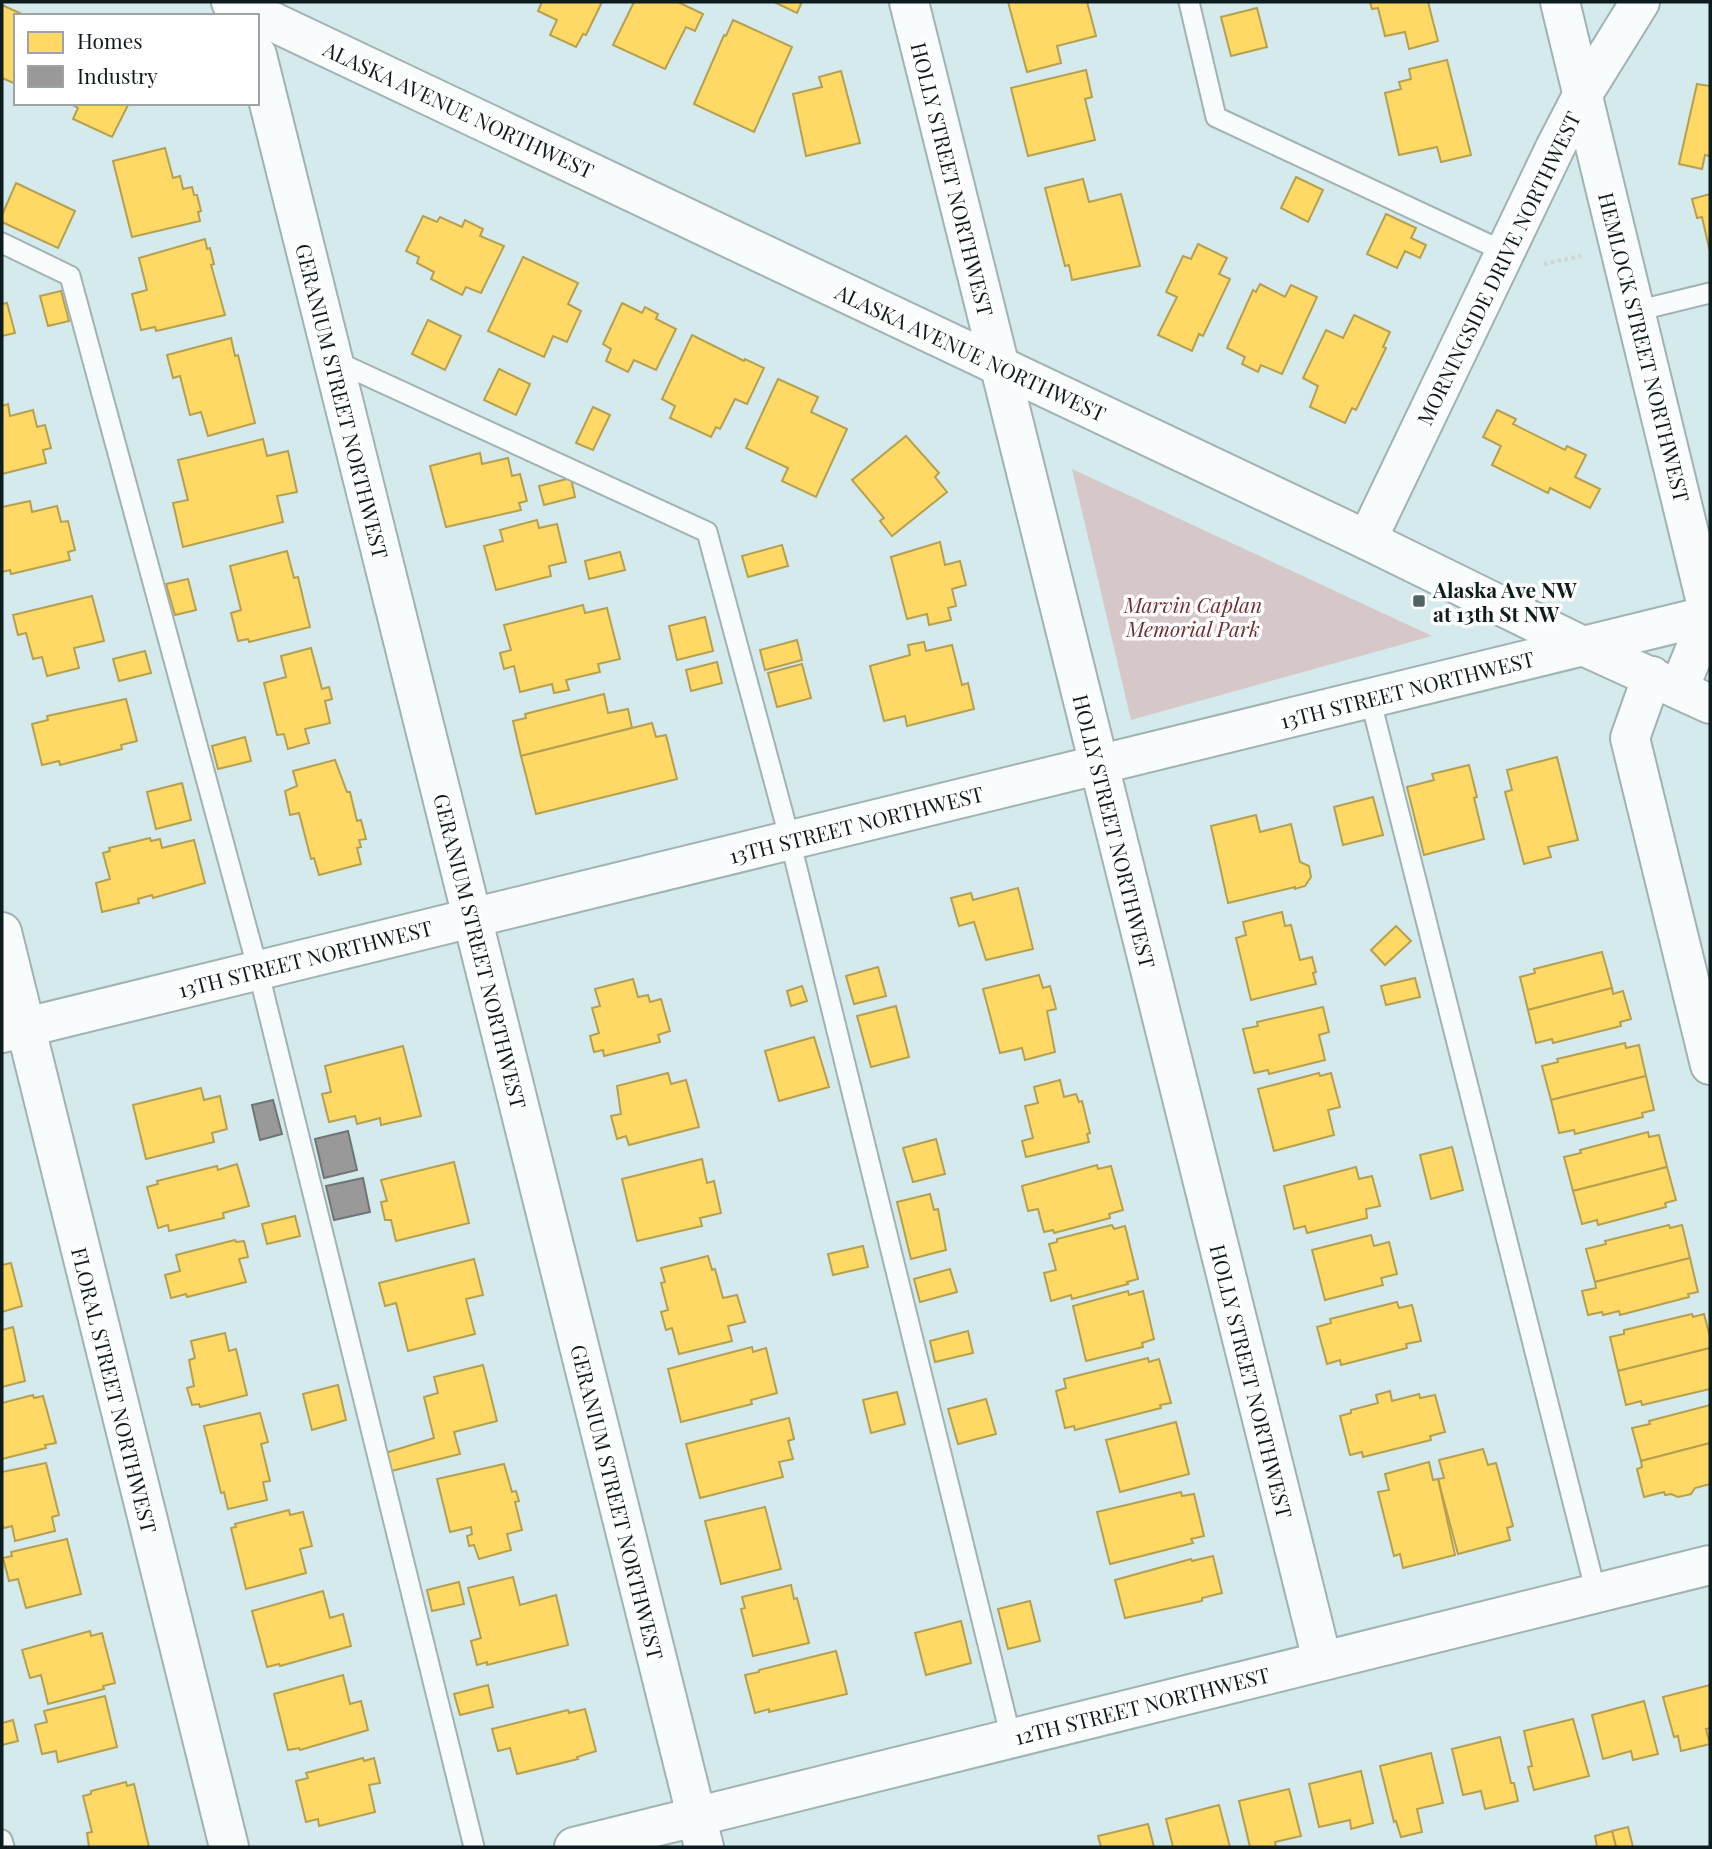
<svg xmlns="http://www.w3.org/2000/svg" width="1712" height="1849" viewBox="0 0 1712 1849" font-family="'Playfair Display',serif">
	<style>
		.green { fill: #d6c8c9 }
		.homes { fill: #ffd966; stroke: #b6a050; stroke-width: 2 }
		.industry { fill: #999; stroke: #6f7474; stroke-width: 2 }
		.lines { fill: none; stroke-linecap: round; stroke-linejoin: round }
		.service-casing { stroke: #a1b2b3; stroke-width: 23 }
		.minor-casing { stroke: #a1b2b3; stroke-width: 42 }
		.secondary-casing { stroke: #a1b2b3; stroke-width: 42 }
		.path { stroke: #cfd6d6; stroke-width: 4.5; stroke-dasharray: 3.5 3.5; stroke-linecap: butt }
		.service { stroke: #f9fcfc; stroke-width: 19 }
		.minor { stroke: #f9fcfc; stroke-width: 38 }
		.secondary { stroke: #f9fcfc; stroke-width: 38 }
		.poi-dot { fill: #536466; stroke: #fff; stroke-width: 2.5 }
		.labels { text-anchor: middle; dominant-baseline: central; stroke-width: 7; stroke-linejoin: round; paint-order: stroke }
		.street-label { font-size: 21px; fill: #0d1c1e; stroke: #fff }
		.poi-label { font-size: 21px; font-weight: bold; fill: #0d1c1e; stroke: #fff; text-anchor: start }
		.park-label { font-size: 21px; font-style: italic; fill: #722f34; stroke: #fff }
	</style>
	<rect width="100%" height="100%" fill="#d4eaec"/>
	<path class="green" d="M1072 469 1432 636 1131 720Z"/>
	<g class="homes">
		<path d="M542 2H602L586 35 583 34 576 47 550 35 557 20 538 11Z"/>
		<path d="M634 2H678L703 14 695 31 686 27 665 69 613 45Z"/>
		<path d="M774 2H802L797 13Z"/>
		<path d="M1008 2H1087L1096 36 1057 46 1061 63 1027 72Z"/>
		<path d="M1370 2H1428L1438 41 1409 49 1405 32 1385 36 1378 8 1372 9Z"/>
		<path d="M2 5 26 16H16V84L2 78Z"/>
		<path d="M1257 8 1267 47 1231 56 1221 17Z"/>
		<path d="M733 20 792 47 754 132 694 104 724 35 726 36Z"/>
		<path d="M1447 60 1471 155 1441 162 1437 147 1399 155 1385 93 1401 89 1399 82 1411 79 1409 69Z"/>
		<path d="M1086 70 1092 97 1085 99 1095 140 1028 156 1011 88Z"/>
		<path d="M841 71 860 143 806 156 793 94 822 87 819 77Z"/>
		<path d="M1697 84 1710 86V156L1705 155 1702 169 1679 164Z"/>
		<path d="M69 103H129L112 137 73 119 78 108Z"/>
		<path d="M165 148 173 178 180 176 183 189 192 187 194 195H197L201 211 198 212 200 221 132 237 113 161Z"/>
		<path d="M1296 177 1323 190 1308 222 1281 208Z"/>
		<path d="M1083 179 1089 202 1121 194 1140 266 1072 280 1069 265 1065 266 1045 188Z"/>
		<path d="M16 183 75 211 58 248 2 222V215Z"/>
		<path d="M1710 194V252L1702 217 1697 218 1692 199Z"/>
		<path d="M1386 214 1416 228 1411 238 1426 245 1420 258 1405 251 1397 268 1367 254Z"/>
		<path d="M423 216 437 222 440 217 462 227 465 220 483 229 480 236 504 246 481 293 466 287 462 295 431 279 434 272 417 263 419 257 406 251Z"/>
		<path d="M205 239 207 249 210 248 214 264 211 265 225 315 156 331 155 327 141 330 132 294 147 290 139 258Z"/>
		<path d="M1198 244 1227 258 1219 274 1230 279 1203 336 1199 334 1192 351 1158 335 1177 297 1166 292 1183 256 1191 259Z"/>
		<path d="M523 257 578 283 568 304 581 311 567 342 553 336 544 357 488 331Z"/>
		<path d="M1260 284 1285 297 1291 285 1317 297 1282 374 1261 365 1258 372 1242 364 1245 357 1227 348 1253 290 1256 292Z"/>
		<path d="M61 291 69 321 48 326 40 296Z"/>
		<path d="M7 303 15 333 2 336V304Z"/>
		<path d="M622 303 642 313 645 307 658 314 656 319 676 329 656 370 634 360 628 372 606 361 611 349 603 344Z"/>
		<path d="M1354 315 1390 332 1383 347 1386 348 1356 410 1352 408 1345 423 1310 407 1318 386 1303 378 1326 330 1343 338Z"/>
		<path d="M428 320 461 336 445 370 412 354Z"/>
		<path d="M692 335 744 361 745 359 764 368 747 404 735 399 720 429 716 427 711 437 670 418 675 406 662 399Z"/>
		<path d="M231 338 235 356 238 355 255 423 208 436 201 412 190 415 180 376 173 378 167 355Z"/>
		<path d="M499 369 530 384 516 415 484 400Z"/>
		<path d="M778 379 818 397 811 412 847 429 816 497 782 481 788 468 746 448Z"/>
		<path d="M8 404 10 416 33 410 37 427 45 425 51 448 43 450 46 463 2 474V406Z"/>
		<path d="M593 407 610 415 593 450 576 443Z"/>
		<path d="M1497 410 1516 419 1513 424 1565 450 1567 446 1586 455 1575 477 1600 489 1590 508 1550 488 1548 493 1492 465 1501 446 1483 437Z"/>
		<path d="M906 436 939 473 935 477 947 492 892 536 880 521 884 518 852 480Z"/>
		<path d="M263 439 267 456 288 451 297 492 277 496 283 522 183 547 173 503 188 500 178 460Z"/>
		<path d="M480 453 482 464 508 458 512 476 520 474 527 501 519 503 521 510 446 527 430 466Z"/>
		<path d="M571 478 575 497 544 505 539 486Z"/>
		<path d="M30 501 32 512 57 506 61 522 68 521 75 550 68 552 70 560 11 574 10 570 2 572V507Z"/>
		<path d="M537 520 539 528 557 524 566 562 549 566 551 576 496 590 484 546 503 541 500 530Z"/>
		<path d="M940 542 945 565 960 561 966 585 952 589 956 606 948 608 951 620 929 625 927 614 907 619 891 557Z"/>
		<path d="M782 545 788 566 748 577 742 556Z"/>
		<path d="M287 551 294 578 298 577 310 627 249 642 248 639 238 641 231 613 241 610 230 566Z"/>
		<path d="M620 552 625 570 589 579 585 561Z"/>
		<path d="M188 579 196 610 175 615 166 584Z"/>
		<path d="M92 596 104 641 74 648 79 668 47 676 42 657 33 659 26 633 18 635 13 615Z"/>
		<path d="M583 605 585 613 607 608 620 659 598 664 600 672 566 680 569 690 554 693 552 684 520 692 514 666 504 669 500 653 511 650 504 625Z"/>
		<path d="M705 617 713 651 677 660 669 626Z"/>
		<path d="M797 640 802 660 765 670 760 650Z"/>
		<path d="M924 642 926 651 952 645 962 685 968 683 974 709 907 726 905 716 884 721 870 666 910 655 908 645Z"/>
		<path d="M311 648 322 689 329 687 332 699 325 701 330 723 305 729 309 743 288 749 284 734 277 735 264 683 286 677 281 656Z"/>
		<path d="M145 651 151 673 119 681 113 659Z"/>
		<path d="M717 662 722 683 691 691 686 670Z"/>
		<path d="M802 664 811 698 777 707 768 673Z"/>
		<path d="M604 694 608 713 628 709 632 728 521 756 513 721 526 718 525 714Z"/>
		<path d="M126 699 137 741 121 745 122 749 60 765 59 761 42 765 32 724 48 720 47 716Z"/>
		<path d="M652 723 656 737 666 735 677 779 536 814 521 756Z"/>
		<path d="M245 737 251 761 218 769 212 746Z"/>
		<path d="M1557 757 1578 840 1548 847 1551 857 1524 864 1505 792 1512 790 1507 770Z"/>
		<path d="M335 760 347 792H350L357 821 361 820 366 839 359 840 361 847 357 848 361 864 319 875 314 858 311 859 299 813 290 815 285 791 297 786 293 771Z"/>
		<path d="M1469 765 1477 797 1474 798 1484 839 1424 855 1407 787 1434 780 1432 774Z"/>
		<path d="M182 783 191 820 156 829 147 792Z"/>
		<path d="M1373 797 1383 835 1343 845 1334 807Z"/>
		<path d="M1256 815 1260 832 1291 824 1300 862 1309 866 1311 877 1305 886 1295 889V887L1228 903 1211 826Z"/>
		<path d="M150 838 151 841 160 839 162 848 194 840 205 883 153 898 152 895 138 899 139 903 102 912 96 883 110 879 103 853 110 851 109 848Z"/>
		<path d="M1018 888 1033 949 986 960 974 922 959 926 951 898 971 893 973 900Z"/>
		<path d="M1282 912 1285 926 1291 925 1300 960 1312 957 1316 972 1313 973 1316 984 1251 1000 1236 938 1246 935 1243 922Z"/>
		<path d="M1396 926 1411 941 1385 965 1371 950Z"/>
		<path d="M1602 952 1612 988 1528 1010 1520 977 1535 973 1534 969Z"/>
		<path d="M878 967 886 996 854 1004 846 976Z"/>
		<path d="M1039 975 1043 988 1050 986 1056 1009 1047 1011 1055 1052 1025 1060 1022 1048 1000 1053 983 989Z"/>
		<path d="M1415 978 1420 997 1386 1005 1381 986Z"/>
		<path d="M633 979 638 997 648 995 650 1002 661 999 670 1031 658 1035 660 1042 604 1056 603 1050 594 1052 590 1036 599 1033 592 1008 600 1006 595 989Z"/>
		<path d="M802 986 807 1001 791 1006 787 991Z"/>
		<path d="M1612 988 1613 994 1623 991 1631 1019 1620 1022 1621 1026 1553 1043 1552 1039 1536 1043 1528 1010Z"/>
		<path d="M896 1006 909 1057 871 1067 857 1016Z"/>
		<path d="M1323 1007 1329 1032 1319 1035 1325 1060 1269 1074 1268 1070 1254 1073 1243 1029 1258 1026 1257 1022Z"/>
		<path d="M814 1037 829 1087 779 1101 765 1051Z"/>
		<path d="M1625 1043 1626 1048 1639 1045 1646 1076 1551 1100 1542 1066 1558 1062 1557 1059Z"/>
		<path d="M403 1046 421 1116 381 1125 380 1118 357 1124 355 1116 329 1122 322 1094 331 1092 325 1066Z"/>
		<path d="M668 1073 671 1084 686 1080 699 1127 629 1145 626 1136 617 1139 611 1116 621 1114 617 1086Z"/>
		<path d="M1319 1073 1320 1076 1331 1073 1340 1107 1328 1110 1334 1135 1274 1151 1258 1089Z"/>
		<path d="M1646 1076 1654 1110 1642 1113 1643 1117 1575 1134 1574 1130 1559 1133 1551 1100Z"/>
		<path d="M1060 1080 1064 1097 1076 1094 1079 1102 1082 1101 1090 1133 1087 1134 1089 1142 1026 1157 1022 1141 1033 1138 1025 1106 1038 1103 1034 1087Z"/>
		<path d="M201 1088 204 1100 220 1096 227 1129 212 1133 214 1142 146 1159 133 1105Z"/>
		<path d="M1648 1132 1649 1137 1659 1135 1667 1167 1573 1191 1564 1157 1581 1153 1580 1150Z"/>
		<path d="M936 1139 945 1174 913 1182 903 1148Z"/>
		<path d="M1452 1147 1463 1190 1431 1199 1420 1155Z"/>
		<path d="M702 1159 707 1183 714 1181 721 1213 700 1218 702 1226 637 1241 622 1179Z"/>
		<path d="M454 1162 469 1223 396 1241 391 1220H385L381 1202 387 1201 381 1180Z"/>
		<path d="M237 1164 249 1206 223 1213 224 1218 169 1231 168 1225 158 1228 147 1187 158 1184 157 1181 217 1166 218 1170Z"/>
		<path d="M1097 1165 1098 1169 1111 1166 1123 1210 1109 1214 1110 1218 1054 1233 1053 1230 1044 1232 1038 1209 1028 1211 1022 1186Z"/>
		<path d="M1356 1167 1359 1179 1372 1176 1380 1206 1366 1209 1367 1218 1307 1233 1305 1226 1294 1229 1284 1186Z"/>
		<path d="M1667 1167 1676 1200 1665 1203 1666 1207 1598 1225 1597 1220 1582 1224 1573 1191Z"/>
		<path d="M930 1194 934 1210 938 1209 946 1250 911 1259 897 1202Z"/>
		<path d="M295 1216 300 1236 267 1244 262 1224Z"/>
		<path d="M1112 1225 1114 1229 1125 1226 1138 1279 1127 1282 1128 1284 1072 1299 1071 1295 1051 1301 1044 1273 1056 1270 1049 1244 1057 1242V1239Z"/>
		<path d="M1669 1225 1670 1228 1682 1225 1690 1258 1595 1282 1586 1249 1606 1244 1605 1241Z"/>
		<path d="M1371 1235 1374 1246 1389 1242 1397 1274 1381 1278 1383 1285 1325 1300 1312 1250Z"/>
		<path d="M235 1240 236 1242 244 1241 248 1257 239 1259 246 1282 187 1297 186 1294 171 1298 165 1275 180 1271 176 1255Z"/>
		<path d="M863 1246 868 1267 833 1275 828 1254Z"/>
		<path d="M708 1256 712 1270 715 1269 723 1298 737 1295 745 1322 728 1326 732 1341 679 1354 672 1328 666 1330 661 1312 668 1310 661 1283 665 1282 661 1268Z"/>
		<path d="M1690 1258 1698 1292 1688 1294 1689 1297 1620 1315 1619 1311 1603 1315 1602 1312 1588 1315 1582 1291 1596 1288 1595 1282Z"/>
		<path d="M474 1259 483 1295 466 1299 475 1334 408 1351 396 1303 385 1306 379 1283Z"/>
		<path d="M11 1263 22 1306 2 1312V1265Z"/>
		<path d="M950 1269 957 1292 920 1302 914 1279Z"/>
		<path d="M1128 1291 1129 1295 1143 1291 1154 1339 1142 1343 1143 1347 1086 1361 1073 1306Z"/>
		<path d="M1397 1302 1399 1308 1412 1305 1421 1341 1406 1344 1407 1348 1341 1365 1340 1360 1327 1364 1317 1327 1331 1323 1330 1319Z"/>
		<path d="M1692 1314 1693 1317 1704 1314 1710 1337V1348L1618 1371 1610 1337 1624 1334V1330Z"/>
		<path d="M13 1327 25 1381 2 1387V1330Z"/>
		<path d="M968 1331 973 1353 935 1362 930 1341Z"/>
		<path d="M225 1333 229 1351 236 1349 247 1395 200 1407 199 1404 192 1405 187 1388 194 1386 189 1360 195 1358 191 1341Z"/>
		<path d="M752 1347 753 1352 766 1348 777 1393 751 1400 752 1404 681 1422 668 1369Z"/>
		<path d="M1710 1348V1389L1642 1405 1641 1401 1626 1405 1618 1371Z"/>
		<path d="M1148 1358 1149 1362 1159 1359 1171 1403 1160 1405 1161 1408 1075 1430 1074 1426 1065 1428 1056 1391 1066 1388 1064 1379Z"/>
		<path d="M483 1365 497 1421 454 1432 460 1454 387 1472 382 1454 434 1438 424 1397 438 1393 434 1377Z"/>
		<path d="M338 1385 346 1420 312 1430 303 1394Z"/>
		<path d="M1390 1391 1392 1401 1419 1394 1420 1398 1435 1395 1445 1432 1430 1436 1431 1440 1363 1457 1362 1452 1350 1455 1340 1416 1351 1413V1410L1378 1403 1376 1395Z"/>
		<path d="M897 1392 905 1424 871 1433 863 1400Z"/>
		<path d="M33 1395 34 1398 43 1396 56 1443 45 1445 46 1448 2 1459V1403Z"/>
		<path d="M986 1399 996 1434 958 1444 948 1409Z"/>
		<path d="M1710 1405V1443L1641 1461 1632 1428 1650 1424 1649 1421Z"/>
		<path d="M260 1413 268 1442 261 1444 270 1481 263 1482 267 1500 228 1509 224 1492 221 1493 204 1426Z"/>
		<path d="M789 1418 794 1439 788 1441 793 1459 779 1462 783 1477 700 1498 686 1444Z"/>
		<path d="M1176 1422 1189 1474 1120 1492 1106 1440Z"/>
		<path d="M1710 1443V1484L1695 1488 1691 1494 1678 1497 1671 1494 1665 1495 1664 1492 1644 1497 1637 1469 1642 1467 1641 1461Z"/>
		<path d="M1483 1449 1488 1465 1496 1463 1513 1526 1507 1528 1510 1540 1458 1554 1438 1479 1444 1478 1439 1460Z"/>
		<path d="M1429 1462 1433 1480 1438 1479 1455 1555 1403 1568 1400 1554 1394 1556 1378 1492 1389 1490 1385 1474Z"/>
		<path d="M46 1463 59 1515 52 1517 55 1531 15 1541 12 1526 4 1528 2 1524V1472Z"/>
		<path d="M504 1464 512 1492 516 1491 519 1501 515 1502 522 1530 507 1534 511 1550 479 1559 474 1545 469 1546 467 1536 472 1534 471 1527 450 1532 437 1479Z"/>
		<path d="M1181 1492 1182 1496 1194 1494 1204 1536 1191 1539 1193 1543 1110 1564 1097 1512Z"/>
		<path d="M765 1507 781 1569 721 1584 705 1521Z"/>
		<path d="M289 1510 290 1515 303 1512 312 1546 300 1549 306 1573 246 1589 231 1528 236 1527 235 1524Z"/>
		<path d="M67 1539 81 1594 26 1608 18 1579 9 1581 3 1558 12 1556 11 1552Z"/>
		<path d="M1213 1556 1222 1593 1202 1598V1601L1125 1618 1115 1580 1191 1559 1192 1561Z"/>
		<path d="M513 1577 520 1605 556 1595 568 1645 487 1665V1662L477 1665 471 1641 481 1638 468 1588Z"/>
		<path d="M459 1582 464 1604 432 1611 427 1590Z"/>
		<path d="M791 1585 794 1599 797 1598 809 1643 753 1656 741 1609 745 1608 742 1597Z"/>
		<path d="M323 1591 330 1618 343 1614 351 1646 280 1666 279 1664 267 1667 252 1611Z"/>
		<path d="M1030 1601 1040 1641 1008 1649 998 1609Z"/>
		<path d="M961 1621 971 1663 926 1675 915 1633Z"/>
		<path d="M90 1631 91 1636 102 1633 115 1683 103 1686 104 1689 48 1704 41 1675 30 1678 22 1650Z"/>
		<path d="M836 1651 847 1694 769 1712V1709L755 1713 745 1675 759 1672V1670Z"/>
		<path d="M343 1675 350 1704 361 1701 368 1730 300 1750 299 1748 288 1750 274 1694Z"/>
		<path d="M488 1685 493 1707 460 1715 454 1694Z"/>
		<path d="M1710 1685V1728L1706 1729 1710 1744 1681 1751 1678 1736 1674 1737 1663 1697Z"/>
		<path d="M105 1696 117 1747 58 1762 56 1751 42 1754 35 1725 47 1722 44 1711Z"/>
		<path d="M1644 1701 1658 1754 1633 1760 1631 1751 1603 1759 1592 1715Z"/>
		<path d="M585 1709 596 1751 577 1757 578 1759 517 1774 510 1748 498 1751 492 1729 568 1710 569 1713Z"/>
		<path d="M1573 1719 1589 1776 1534 1790 1528 1767 1532 1766 1524 1731Z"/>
		<path d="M13 1720 18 1741 2 1745V1723Z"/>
		<path d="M1500 1737 1511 1783H1514L1518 1801 1485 1809 1481 1791 1463 1795 1452 1749Z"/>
		<path d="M1431 1753 1443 1803 1417 1809 1422 1832 1401 1837 1396 1821 1394 1822 1380 1766Z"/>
		<path d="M363 1758 364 1761 374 1758 380 1783 369 1785 375 1812 319 1826 318 1819 306 1822 296 1781 308 1778 306 1773Z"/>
		<path d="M1361 1771 1373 1823 1351 1829 1350 1820 1319 1827 1309 1784Z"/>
		<path d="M126 1782 127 1786 134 1784 149 1847H89L87 1833 92 1832 83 1796 91 1794V1791Z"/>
		<path d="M1289 1789 1301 1836 1275 1842 1276 1847H1250L1239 1801Z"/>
		<path d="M1219 1805 1230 1847H1173L1166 1819Z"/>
		<path d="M1148 1824 1154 1847H1101L1098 1836Z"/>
		<path d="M1628 1827 1633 1847H1616L1612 1831Z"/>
		<path d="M1612 1831 1616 1847H1597L1595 1836Z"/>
	</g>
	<g class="industry">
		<path d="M273 1100 282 1134 260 1140 252 1105Z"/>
		<path d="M348 1131 357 1170 324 1178 315 1139Z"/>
		<path d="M363 1178 370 1212 334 1220 326 1186Z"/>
	</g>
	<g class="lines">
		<g class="service-casing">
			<g id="service">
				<path d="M1189 2 1216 117 1505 252"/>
				<path d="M2 243 70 276 258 970 474 1847"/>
				<path d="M1636 311 1710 293"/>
				<path d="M333 360 707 532 790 840 1011 1738"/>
				<path d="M1370 698 1596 1593"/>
				<path d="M2 1840 4 1847"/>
			</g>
		</g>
		<g class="minor-casing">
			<g id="minor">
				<path d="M909 2 1322 1660"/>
				<path d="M1560 2 1709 615 1679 689"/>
				<path d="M257 55 704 1847"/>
				<path d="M1367 540 1555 148 1583 94 1640 2"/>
				<path d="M1652 676 1630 738 1710 1065"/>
				<path d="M2 932 229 1847"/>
				<path d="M2 1033 1710 615"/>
				<path d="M574 1847 1710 1565"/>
			</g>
		</g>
		<g class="secondary-casing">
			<path id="secondary" d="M231 2 1367 540 1583 646 1710 704"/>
		</g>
		<path class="path" d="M1544 264 1581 256"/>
		<use href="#service" class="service"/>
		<use href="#minor" class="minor"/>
		<use href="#secondary" class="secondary"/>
	</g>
	<rect class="poi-dot" x="1412" y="594" width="14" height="14" rx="3.5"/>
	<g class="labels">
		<g class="street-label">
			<text transform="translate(459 109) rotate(25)">ALASKA AVENUE NORTHWEST</text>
			<text transform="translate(953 179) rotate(76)">HOLLY STREET NORTHWEST</text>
			<text transform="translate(1498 268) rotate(-64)">MORNINGSIDE DRIVE NORTHWEST</text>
			<text transform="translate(1645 347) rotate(76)">HEMLOCK STREET NORTHWEST</text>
			<text transform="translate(971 352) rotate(25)">ALASKA AVENUE NORTHWEST</text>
			<text transform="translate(343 401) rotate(76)">GERANIUM STREET NORTHWEST</text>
			<text transform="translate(1407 689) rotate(-14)">13TH STREET NORTHWEST</text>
			<text transform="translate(856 824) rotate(-14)">13TH STREET NORTHWEST</text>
			<text transform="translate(1115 831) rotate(76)">HOLLY STREET NORTHWEST</text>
			<text transform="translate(481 951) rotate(76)">GERANIUM STREET NORTHWEST</text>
			<text transform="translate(305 958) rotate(-14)">13TH STREET NORTHWEST</text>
			<text transform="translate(1252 1381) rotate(76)">HOLLY STREET NORTHWEST</text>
			<text transform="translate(115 1390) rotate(76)">FLORAL STREET NORTHWEST</text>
			<text transform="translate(618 1502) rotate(76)">GERANIUM STREET NORTHWEST</text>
			<text transform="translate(1142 1705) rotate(-14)">12TH STREET NORTHWEST</text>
		</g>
		<g class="poi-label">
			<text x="1433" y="589">Alaska Ave NW<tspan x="1433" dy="24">at 13th St NW</tspan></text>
		</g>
		<g class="park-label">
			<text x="1193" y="604">Marvin Caplan<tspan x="1193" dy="24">Memorial Park</tspan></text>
		</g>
	</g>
	<rect width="1712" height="1849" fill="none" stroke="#0d1c1e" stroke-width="7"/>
	<rect x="14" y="14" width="245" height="91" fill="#ffffff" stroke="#9ea4a5" stroke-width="2"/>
	<rect x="28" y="32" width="35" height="21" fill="#ffd966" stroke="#9ea4a5" stroke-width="2"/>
	<text x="77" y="49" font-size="21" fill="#0d1c1e">Homes</text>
	<rect x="28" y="66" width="35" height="21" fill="#999999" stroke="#9ea4a5" stroke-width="2"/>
	<text x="77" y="84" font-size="21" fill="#0d1c1e">Industry</text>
</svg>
